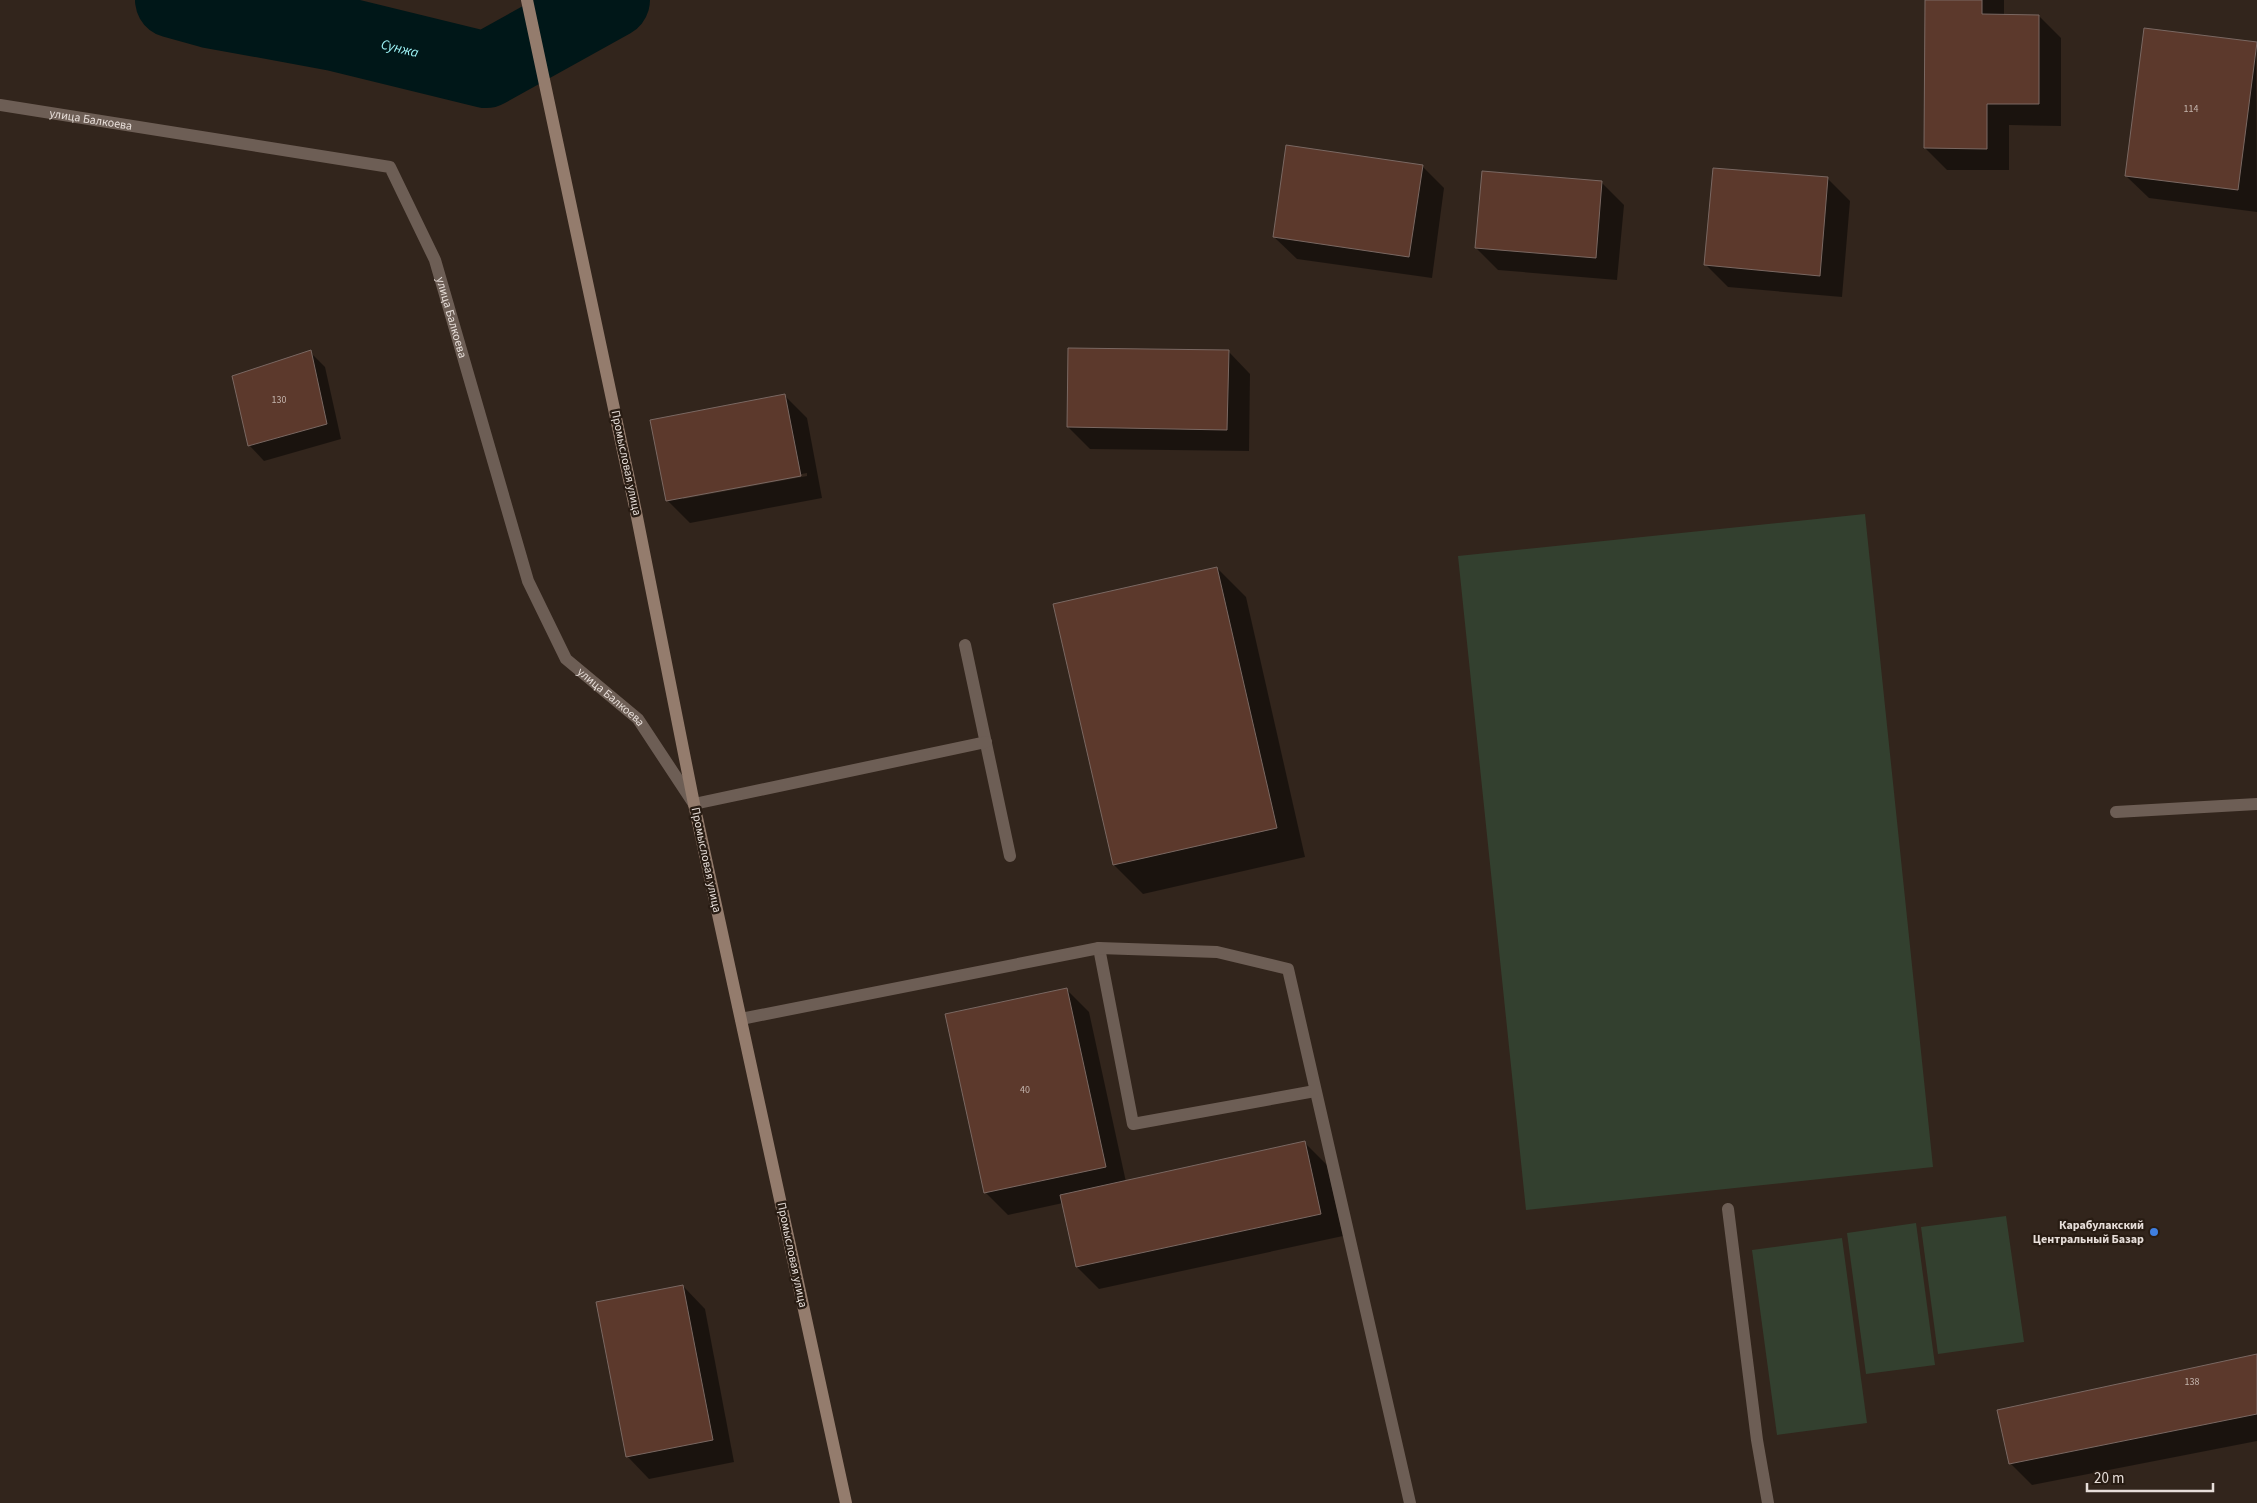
<svg xmlns="http://www.w3.org/2000/svg" width="2257" height="1503" viewBox="0 0 2257 1503" font-family="'Source Sans 3',sans-serif">
	<style>
		.green { fill: #33402f }
		.shadow { fill: #0007; fill-rule: evenodd }
		.lines { fill: none; stroke-linecap: round; stroke-linejoin: round }
		.river { stroke: #001718; stroke-width: 76 }
		.building { fill: #5c392c; stroke: #7a6862 }
		.service { stroke: #6d5e55; stroke-width: 12 }
		.minor { stroke: #6d5e55; stroke-width: 12 }
		.secondary { stroke: #947c6d; stroke-width: 12 }
		.shop-dot { fill: #3f7fe0; stroke: #281c13; stroke-width: 2 }
		.labels { text-anchor: middle; dominant-baseline: central; stroke-width: 4.5; stroke-linejoin: round; paint-order: stroke }
		.number-label { font-size: 10px; fill: #c4b5ae }
		.street-label { font-size: 12px; fill: #e7ded9; stroke: #281c13 }
		.poi-label { font-size: 12px; font-weight: bold; fill: #e7ded9; stroke: #281c13; text-anchor: end }
		.water-label { font-size: 14px; font-style: italic; fill: #9ef5f8; stroke: #281c13 }
	</style>
	<rect width="100%" height="100%" fill="#32251c"/>
	<g class="green">
		<path d="M1865 514 1933 1167 1526 1210 1458 556Z"/>
		<path d="M2006 1216 2024 1342 1938 1354 1921 1227Z"/>
		<path d="M1916 1223 1935 1365 1866 1374 1847 1233Z"/>
		<path d="M1842 1238 1867 1423 1777 1435 1752 1250Z"/>
	</g>
	<g class="shadow">
		<path d="M1926 0H2004V16H2039L2061 38V126L2009 125V170H1947L1925 148Z"/>
		<path d="M2256 43 2257 212 2149 198 2126 176Z"/>
		<path d="M1422 166 1444 188 1432 278 1297 259 1274 237Z"/>
		<path d="M1828 179 1850 201 1842 297 1728 287 1706 265Z"/>
		<path d="M1601 182 1624 205 1617 280 1498 270 1476 248Z"/>
		<path d="M1228 351 1250 374 1249 451 1090 449 1068 427Z"/>
		<path d="M310 352 325 367 341 439 264 461 249 445Z"/>
		<path d="M785 396 807 418 822 498 690 523 668 501ZM807 473V476L683 499V497Z"/>
		<path d="M1217 568 1246 597 1305 857 1143 894 1114 865Z"/>
		<path d="M1066 989 1089 1012 1126 1182 1305 1143 1327 1165 1343 1236 1099 1289 1077 1267 1063 1203 1008 1215 986 1193 946 1015Z"/>
		<path d="M683 1286 705 1309 734 1462 649 1479 627 1456Z"/>
		<path d="M2257 1355V1441L2032 1485 2010 1463Z"/>
	</g>
	<g class="lines">
		<path class="river" id="s1" d="M173 0 209 10 335 33 486 70 612 0"/>
	</g>
	<g class="building">
		<path d="M1925 0H1982V14L2039 15V104H1987V149L1924 148Z"/>
		<path d="M2144 28 2257 42 2238 190 2125 176Z"/>
		<path d="M1286 145 1423 165 1409 257 1273 237Z"/>
		<path d="M1713 168 1828 177 1820 276 1704 265Z"/>
		<path d="M1482 171 1602 181 1596 258 1475 248Z"/>
		<path d="M1068 348 1229 350 1227 430 1067 427Z"/>
		<path d="M311 350 327 424 248 446 232 376Z"/>
		<path d="M785 394 801 476 666 501 650 420Z"/>
		<path d="M1217 567 1277 828 1113 865 1053 604Z"/>
		<path d="M1067 988 1106 1167 984 1193 945 1014Z"/>
		<path d="M1305 1141 1321 1214 1076 1267 1060 1195Z"/>
		<path d="M683 1285 713 1440 626 1457 596 1302Z"/>
		<path d="M2257 1354V1414L2009 1464 1997 1410Z"/>
	</g>
	<g class="lines">
		<g class="service">
			<path d="M965 645 1010 856"/>
			<path d="M694 804 986 742"/>
			<path d="M2116 812 2257 804"/>
			<path d="M1099 948 1133 1124 1315 1091"/>
			<path d="M741 1019 1099 948 1217 952 1288 969 1410 1503"/>
			<path d="M1728 1209 1757 1440 1768 1503"/>
		</g>
		<path class="minor" id="s2" d="M0 105 390 167 435 260 528 581 566 659 638 719 694 804"/>
		<path class="secondary" d="M527 0 636 512 694 804 846 1503"/>
	</g>
	<circle class="shop-dot" cx="2154" cy="1232" r="5"/>
	<g class="labels">
		<g class="number-label">
			<text x="2191" y="109">114</text>
			<text x="279" y="400">130</text>
			<text x="1025" y="1090">40</text>
			<text x="2192" y="1382">138</text>
		</g>
		<g class="street-label">
			<text stroke="none"><textPath href="#s2" startOffset="92">улица Балкоева</textPath></text>
			<text stroke="none"><textPath href="#s2" startOffset="558">улица Балкоева</textPath></text>
			<text transform="translate(626 463) rotate(78)">Промысловая улица</text>
			<text stroke="none"><textPath href="#s2" startOffset="978">улица Балкоева</textPath></text>
			<text transform="translate(706 860) rotate(78)">Промысловая улица</text>
			<text transform="translate(792 1255) rotate(78)">Промысловая улица</text>
		</g>
		<g class="poi-label">
			<text x="2144" y="1225">Карабулакский<tspan x="2144" dy="14">Центральный Базар</tspan></text>
		</g>
		<g class="water-label">
			<text stroke="none"><textPath href="#s1" startOffset="232">Сунжа</textPath></text>
		</g>
	</g>
	<path d="M2087 1483v8h126v-8" fill="none" stroke="#e7ded9" stroke-width="2.5"/>
	<text x="2094" y="1483" font-size="15" fill="#e7ded9" stroke="#281c13" stroke-width="4" paint-order="stroke">20 m</text>
</svg>
